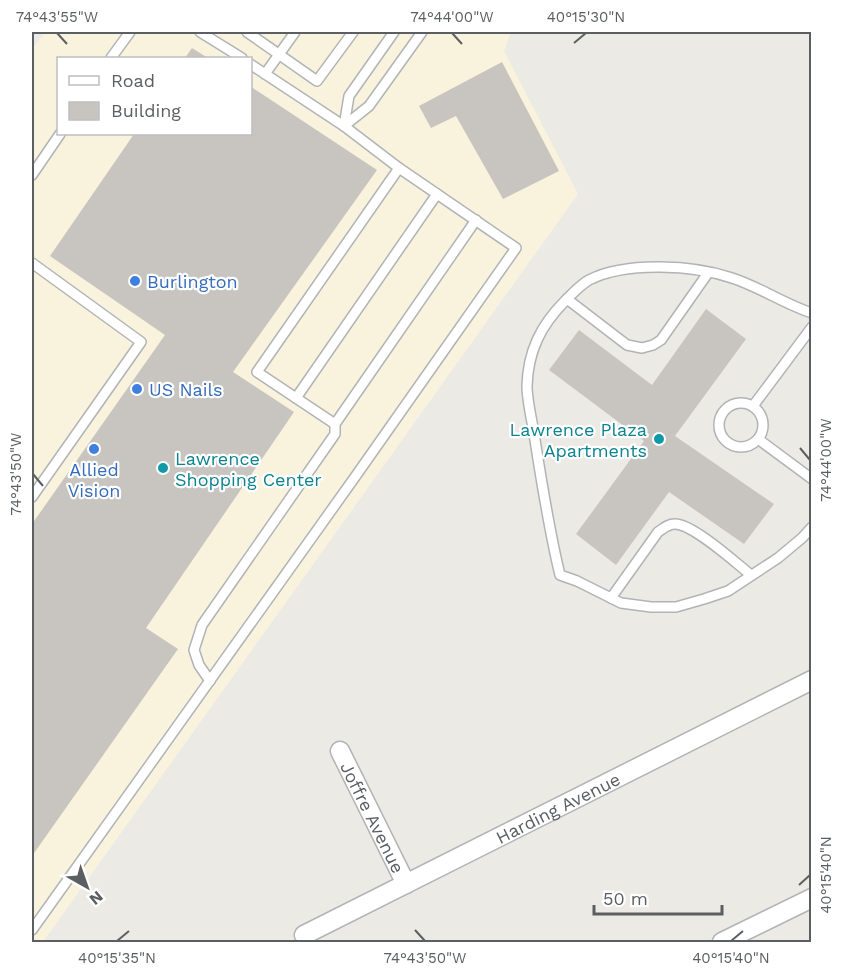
<svg xmlns="http://www.w3.org/2000/svg" width="843" height="974" viewBox="0 0 843 974" font-family="'Work Sans',sans-serif">
	<style>
		.commercial { fill: #f9f2dc; fill-rule: evenodd }
		.building { fill: #c8c5c0 }
		.lines { fill: none; stroke-linecap: round; stroke-linejoin: round }
		.lane-casing { stroke: #b1b4b7; stroke-width: 12 }
		.street-casing { stroke: #b1b4b7; stroke-width: 21 }
		.lane { stroke: #fff; stroke-width: 9 }
		.street { stroke: #fff; stroke-width: 18 }
		.ticks { fill: none; stroke: #5c5f62; stroke-width: 2 }
		.shop-dot { fill: #3f7fe0; stroke: #fff; stroke-width: 2 }
		.culture-dot { fill: #0f9aa8; stroke: #fff; stroke-width: 2 }
		.labels { text-anchor: middle; dominant-baseline: central; stroke-width: 4.5; stroke-linejoin: round; paint-order: stroke }
		.shop-label { font-size: 18px; fill: #366cbe; stroke: #fff; text-anchor: start }
		.culture-label { font-size: 18px; fill: #0d838f; stroke: #fff; text-anchor: end }
		.street-label { font-size: 18px; fill: #5c5f62; stroke: #fff }
		.neatline { fill: none; stroke: #5c5f62; stroke-width: 2 }
		.ticks-label { font-size: 15px; text-anchor: middle; fill: #5c5f62 }
	</style>
	<rect width="100%" height="100%" fill="#eceae4"/>
	<path class="commercial" d="M46 32H511L504 51 578 194 43 942H32V49ZM58 58H250V134H58Z"/>
	<g class="building">
		<path d="M192 48 208 58H185Z"/>
		<path d="M502 62 559 171 503 199 456 116 431 128 419 106Z"/>
		<path d="M250 86 377 170 233 372 294 412 146 628 178 649 32 856V524L165 335 50 256 134 134H250Z"/>
		<path d="M706 309 746 339 675 436 774 504 744 544 669 492 616 565 576 534 644 441 549 370 579 330 652 385Z"/>
	</g>
	<g class="lines">
		<g class="lane-casing">
			<g id="lane">
				<path d="M200 32 242 58"/>
				<path d="M247 32 317 81 353 32"/>
				<path d="M111 58 130 32"/>
				<path d="M265 74 295 32"/>
				<path d="M344 126 369 106 422 32"/>
				<path d="M344 126 349 96 394 32"/>
				<path d="M32 175 60 134"/>
				<path d="M32 263 141 342 32 497"/>
				<path d="M567 299 627 345 642 348 653 345 661 340 708 273"/>
				<path d="M812 313C784 304 760 287 732 278 694 265 626 261 589 280 580 285 572 294 565 301 541 325 528 351 527 386 527 402 533 424 535 440 542 485 549 530 560 575L577 581 621 603 651 607H676L704 599 728 591 778 558 802 538 812 527"/>
				<path d="M296 398 437 194"/>
				<circle cx="741" cy="425" r="22"/>
				<path d="M753 406 812 327"/>
				<path d="M335 424 257 372 399 168"/>
				<path d="M758 439 812 479"/>
				<path d="M611 598 658 532C664 528 668 524 675 524 693 524 736 563 751 575"/>
				<path d="M210 681 199 665 194 650 202 625 335 434V424L476 220"/>
				<path d="M32 930 355 477 516 248 399 168 344 126 250 64"/>
			</g>
		</g>
		<g class="street-casing">
			<g id="street">
				<path id="s1" d="M340 751 406 884"/>
				<path id="s2" d="M304 935 812 680"/>
				<path d="M722 942 812 898"/>
			</g>
		</g>
		<use href="#lane" class="lane"/>
		<use href="#street" class="street"/>
	</g>
	<path class="ticks" d="M57 33 67 44M452 33 462 44M574 43 586 33M800 448 810 460M33 474 43 486M799 885 810 875M415 930 425 941M117 941 129 931M731 941 743 931"/>
	<g class="shop-dot">
		<circle cx="135" cy="281" r="6"/>
		<circle cx="137" cy="389" r="6"/>
		<circle cx="94" cy="449" r="6"/>
	</g>
	<g class="culture-dot">
		<circle cx="659" cy="439" r="6"/>
		<circle cx="163" cy="468" r="6"/>
	</g>
	<g class="labels">
		<g class="shop-label">
			<text x="147" y="281">Burlington</text>
			<text x="149" y="389">US Nails</text>
			<text x="94" y="469" text-anchor="middle">Allied<tspan x="94" dy="21">Vision</tspan></text>
		</g>
		<g class="culture-label">
			<text x="647" y="429">Lawrence Plaza<tspan x="647" dy="21">Apartments</tspan></text>
			<text x="175" y="458" text-anchor="start">Lawrence<tspan x="175" dy="21">Shopping Center</tspan></text>
		</g>
		<g class="street-label">
			<text stroke="none"><textPath href="#s2" startOffset="284">Harding Avenue</textPath></text>
			<text stroke="none"><textPath href="#s1" startOffset="74">Joffre Avenue</textPath></text>
		</g>
	</g>
	<rect width="843" height="974" fill="none" stroke="#ffffff" stroke-width="66"/>
	<rect x="57" y="57" width="195" height="78" fill="#ffffff" stroke="#bebfc0" stroke-width="1.5"/>
	<rect x="69" y="76" width="30" height="9" fill="#ffffff" stroke="#bebfc0" stroke-width="1.5"/>
	<text x="111" y="87" font-size="18" fill="#5c5f62">Road</text>
	<rect x="69" y="102" width="30" height="18" fill="#c8c5c0" stroke="#bebfc0" stroke-width="1.5"/>
	<text x="111" y="117" font-size="18" fill="#5c5f62">Building</text>
	<g transform="translate(87 887) rotate(140)" stroke="#ffffff" stroke-width="4.5" paint-order="stroke">
	<path d="M0-4.5L10 22L0 15L-10 22Z" fill="#5c5f62"/>
	<text y="-9" font-size="16" font-weight="bold" text-anchor="middle" fill="#5c5f62">N</text>
	</g>
	<path d="M594 905v9h128v-9" fill="none" stroke="#5c5f62" stroke-width="3"/>
	<text x="603" y="905" font-size="18" fill="#5c5f62" stroke="#ffffff" stroke-width="4.5" paint-order="stroke">50 m</text>
	<rect x="33" y="33" width="777" height="908" class="neatline"/>
	<g class="ticks-label">
		<text x="57" y="22">74°43'55"W</text>
		<text x="452" y="22">74°44'00"W</text>
		<text x="586" y="22">40°15'30"N</text>
		<text transform="translate(826 460) rotate(-90)" y="5">74°44'00"W</text>
		<text transform="translate(16 474) rotate(-90)" y="5">74°43'50"W</text>
		<text transform="translate(826 875) rotate(-90)" y="5">40°15'40"N</text>
		<text x="117" y="963">40°15'35"N</text>
		<text x="425" y="963">74°43'50"W</text>
		<text x="731" y="963">40°15'40"N</text>
	</g>
</svg>
